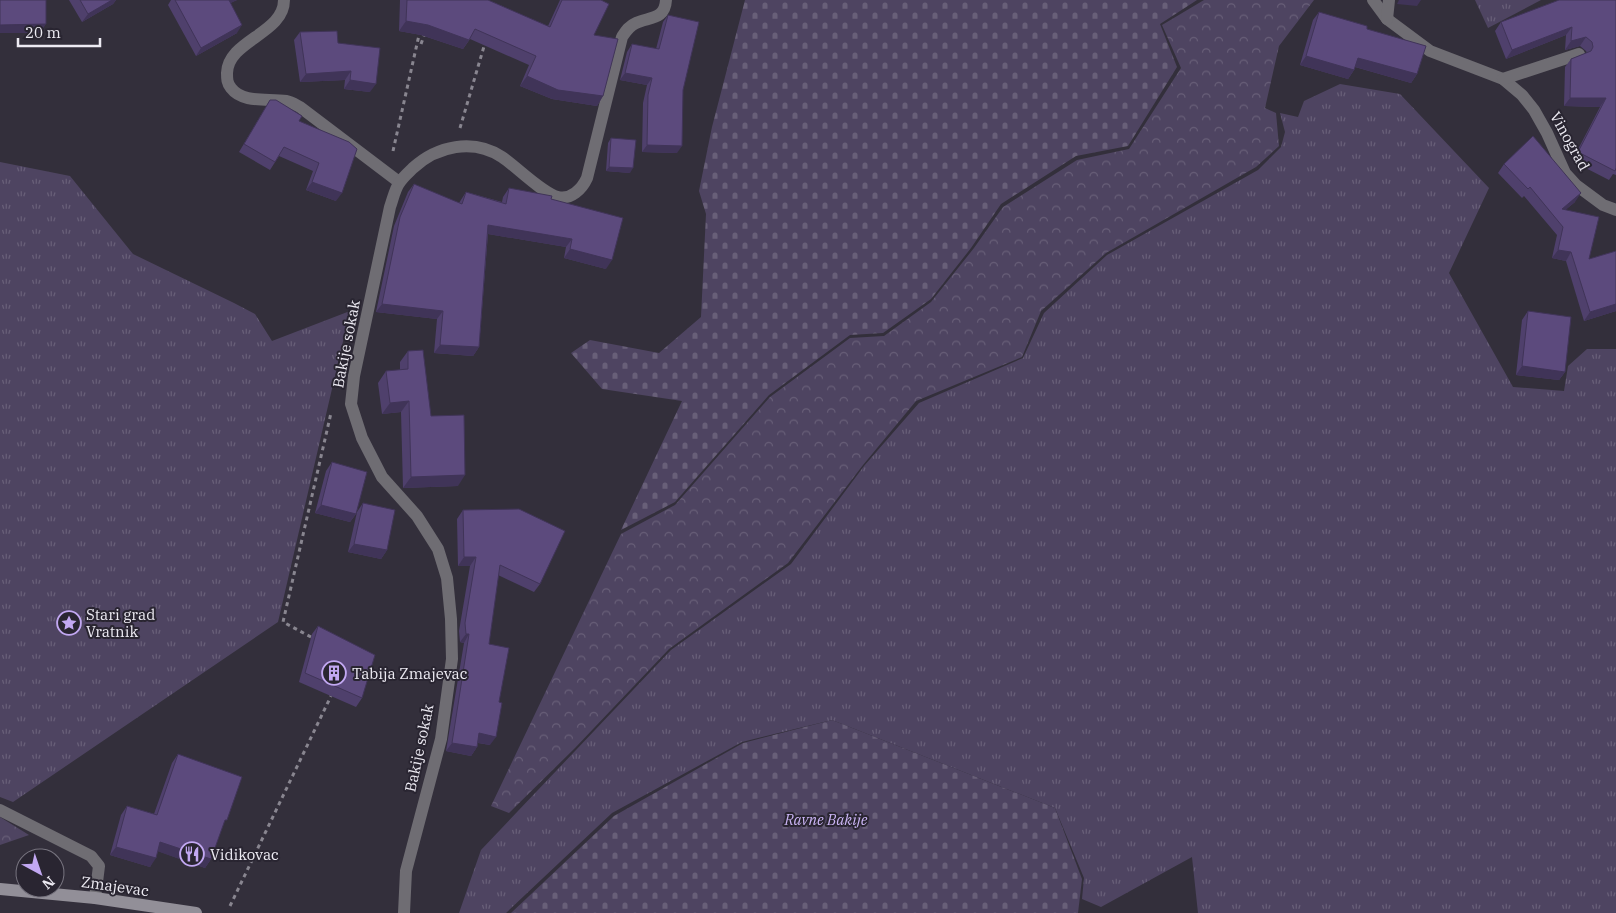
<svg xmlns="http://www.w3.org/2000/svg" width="1616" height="913" viewBox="0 0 1616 913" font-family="'IBM Plex Serif',serif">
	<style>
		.grass { fill: url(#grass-tufts) }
		.forest { fill: url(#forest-crowns) }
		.cemetery { fill: url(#cemetery-stones) }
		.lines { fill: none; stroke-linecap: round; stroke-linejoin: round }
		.path { stroke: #898690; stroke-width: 3; stroke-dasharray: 4 4; stroke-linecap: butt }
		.street { stroke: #6f6d73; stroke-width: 12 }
		.secondary { stroke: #928f98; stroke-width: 12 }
		.wall { fill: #4f406c }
		.shaded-wall { fill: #403458 }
		.building { fill: #5c4a7d; stroke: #403458 }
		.labels { text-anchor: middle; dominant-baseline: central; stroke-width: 4; stroke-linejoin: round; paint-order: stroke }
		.street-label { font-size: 15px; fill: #edebf3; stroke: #292531 }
		.poi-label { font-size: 15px; fill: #edebf3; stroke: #292531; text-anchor: start }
		.park-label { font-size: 15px; font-style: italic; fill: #cbb5f5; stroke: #292531 }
	</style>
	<defs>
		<pattern id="grass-tufts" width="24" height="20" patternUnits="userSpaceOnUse" patternTransform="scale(1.25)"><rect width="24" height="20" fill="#4e4461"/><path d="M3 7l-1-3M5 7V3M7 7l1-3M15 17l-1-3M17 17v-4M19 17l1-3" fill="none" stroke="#685f78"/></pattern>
		<pattern id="forest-crowns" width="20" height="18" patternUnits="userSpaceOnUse" patternTransform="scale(1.25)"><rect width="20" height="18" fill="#4e4461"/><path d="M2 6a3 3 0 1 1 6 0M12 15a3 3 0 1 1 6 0" fill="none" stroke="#685f78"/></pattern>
		<pattern id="cemetery-stones" width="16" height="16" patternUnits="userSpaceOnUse" patternTransform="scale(1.25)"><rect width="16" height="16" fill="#4e4461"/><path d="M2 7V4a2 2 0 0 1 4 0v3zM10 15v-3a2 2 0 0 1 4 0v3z" fill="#685f78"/></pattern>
	</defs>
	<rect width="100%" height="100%" fill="#332f3b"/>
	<g class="grass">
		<path d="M1475 0H1541L1488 28Z"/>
		<path d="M1340 84 1400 94 1489 188 1449 273 1513 387 1564 391 1568 366 1587 349H1616V913H1198L1192 857 1101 907 1082 899 1084 878 1055 808 832 720 742 742 612 813 506 913H459L481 850 671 650 791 564 864 466 919 403 1023 358 1044 313 1107 255 1258 170 1281 147 1285 132 1280 113 1298 117 1304 101Z"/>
		<path d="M0 162 70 176 133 254 234 303 255 314 272 341 350 311 278 622 13 802 0 797Z"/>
	</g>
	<g class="forest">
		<path d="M1204 0H1314L1279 46 1265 108 1276 113 1279 146 1256 167 1106 253 1041 311 1022 357 916 401 863 465 788 563 669 649 575 748 509 813 491 806 621 534 675 505 770 397 850 338 884 336 931 302 974 248 1003 207 1077 160 1129 149 1181 68 1162 25Z"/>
		<path d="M0 817 29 835 0 845Z"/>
	</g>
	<g class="cemetery">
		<path d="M745 0H1197L1160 24 1177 67 1128 146 1076 156 1001 204 971 248 931 299 883 333 850 335 769 395 675 502 621 530 682 401 602 389 571 353 590 340 659 353 701 317 706 214 699 191 712 127Z"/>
		<path d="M832 720 1055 808 1082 879 1078 913H511L614 816 743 743Z"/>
	</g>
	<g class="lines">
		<g class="path">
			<path d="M421 44 425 33"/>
			<path d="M460 128 485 43"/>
			<path d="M393 151 419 35"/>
			<path d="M311 637 283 622 331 413"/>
			<path d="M230 906 331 696"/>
		</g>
		<g class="street">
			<path d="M284 0C284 34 228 40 227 73 227 79 227 83 231 88 243 104 269 98 286 101 291 102 296 105 300 107L399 182"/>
			<path d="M1373 0 1387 19 1430 51 1503 79 1522 95 1534 110 1547 133 1565 173 1576 185 1603 205 1616 210"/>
			<path d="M1387 19 1389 0"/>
			<path d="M1503 79 1579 54"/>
			<path d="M0 810 91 856 99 866 95 898"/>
			<path d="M404 913 406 871 441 739 452 659 451 619 447 578 438 549 417 516 382 477 362 438 351 404 354 376 390 207C393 199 395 188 400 182 403 177 409 172 413 168 437 146 473 138 502 157 517 167 542 193 558 197 571 200 582 189 587 178L622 37C626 31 629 26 636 23 649 17 665 20 666 0"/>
		</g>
		<path class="secondary" d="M0 889 95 898 196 913"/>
	</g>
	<g class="wall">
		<path d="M69 0H116L113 4 82 22Z"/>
		<path d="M171 0H237L230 3 237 33 196 56 168 5Z"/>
		<path d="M400 0H488L548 26 560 0H601L594 35 603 96 597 106 552 99 520 86 529 65 470 39 463 49 421 35 399 31Z"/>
		<path d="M1616 0V175L1613 174 1609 180 1572 161 1600 107 1564 106 1565 67 1571 59 1587 53 1586 51 1580 46 1565 50 1566 35 1506 59 1495 31 1501 22Z"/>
		<path d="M1319 12 1367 29 1417 74 1411 83 1355 67 1354 70 1348 79 1300 65 1313 20Z"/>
		<path d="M668 15 683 90 677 153 642 152 643 103 647 85 620 80 627 52 632 44 656 49 663 22Z"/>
		<path d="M300 32 338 43 370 92 344 89 345 80 300 82 294 40Z"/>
		<path d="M270 100 299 121 336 201 306 190 313 171 279 156 270 170 239 152Z"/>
		<path d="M611 138 630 173 606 171 608 143Z"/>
		<path d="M1504 164 1575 202 1565 210 1589 259 1616 251V311L1584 321 1566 261 1552 258 1557 235 1524 196 1522 198 1498 173Z"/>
		<path d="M414 184 459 203 466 192 502 202 503 197 509 188 551 199 606 269 564 258 566 247 488 234 479 347 473 356 434 353 437 319 376 312 394 226 408 192Z"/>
		<path d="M1528 311 1565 372 1559 380 1516 375 1522 320Z"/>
		<path d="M408 351 431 416 458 486 403 488 401 412 382 414 378 383 386 371 400 370V362Z"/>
		<path d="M332 462 356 514 350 522 315 513 326 471Z"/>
		<path d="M363 503 387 550 381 559 348 552 357 512Z"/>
		<path d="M463 510 540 584 534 592 498 575 489 644 490 745 478 743 477 747 471 756 446 751 464 643 460 642 459 631 470 566H458L457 519Z"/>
		<path d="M318 626 362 698 356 707 299 682 312 634Z"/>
		<path d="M178 754 222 827 211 859 205 868 158 851 150 867 110 855 121 815 127 806 154 814 172 763Z"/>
	</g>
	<g class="shaded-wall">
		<path d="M112 0H116L113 4 82 22 88 14Z"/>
		<path d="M228 0H237L223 7Z"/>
		<path d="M1399 0H1421L1417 6 1397 4Z"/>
		<path d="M406 21 428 25 469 40 463 49 421 35 399 31Z"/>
		<path d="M46 24 40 33H0V25Z"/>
		<path d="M242 25 237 33 196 56 201 48Z"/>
		<path d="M1572 27 1566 35 1506 59 1512 50Z"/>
		<path d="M1586 37 1580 46 1565 50 1571 41Z"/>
		<path d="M1306 56 1354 70 1348 79 1300 65Z"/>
		<path d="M1358 58 1417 74 1411 83 1352 66Z"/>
		<path d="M351 71 345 80 300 82 306 74Z"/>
		<path d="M625 73 652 78 647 85 620 80Z"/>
		<path d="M527 76 603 96 597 106 552 99 520 86Z"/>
		<path d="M350 80 376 84 370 92 344 89Z"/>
		<path d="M1570 98H1606L1600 107 1564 106Z"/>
		<path d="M647 145 682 146 677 153 642 152Z"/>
		<path d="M609 167 633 168 630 173 606 171Z"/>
		<path d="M312 182 342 193 336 201 306 190Z"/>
		<path d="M1581 193 1575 202 1556 218 1562 209Z"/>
		<path d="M488 225 572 239 566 247 482 233Z"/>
		<path d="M570 249 612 260 606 269 564 258Z"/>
		<path d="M1558 250 1571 252 1566 261 1552 258Z"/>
		<path d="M382 304 443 311 437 319 376 312Z"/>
		<path d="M1616 304V311L1584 321 1590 312Z"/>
		<path d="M440 345 479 347 473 356 434 353Z"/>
		<path d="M1522 366 1565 372 1559 380 1516 375Z"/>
		<path d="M409 401 401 412 382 414 390 403Z"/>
		<path d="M465 475 458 486 403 488 411 477Z"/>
		<path d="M321 505 356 514 350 522 315 513Z"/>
		<path d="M354 544 387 550 381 559 348 552Z"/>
		<path d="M464 557H476L470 566H458Z"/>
		<path d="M466 634H469L464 643 460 642Z"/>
		<path d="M479 733 496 737 490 745 474 742Z"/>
		<path d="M452 743 477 747 471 756 446 751Z"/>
		<path d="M160 842 211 859 205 868 154 850Z"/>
		<path d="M116 847 156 858 150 867 110 855Z"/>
	</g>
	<g class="building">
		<path d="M0 0H46V24L0 25Z"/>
		<path d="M80 0H112L88 14Z"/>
		<path d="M175 0H229L242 25 201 48Z"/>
		<path d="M407 0H488L550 27 562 0H601L609 4 594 35 618 39 603 96 558 90 527 76 536 56 475 29 469 40 428 25 406 21Z"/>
		<path d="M1559 0H1616V168L1615 171 1578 152 1606 98H1570L1571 59 1591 51 1593 47 1592 42 1586 37 1571 41 1572 27 1512 50 1501 22Z"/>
		<path d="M1319 12 1367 26V29L1426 46 1417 74 1358 58 1354 70 1306 56Z"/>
		<path d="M668 15 699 22 683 90 682 146 647 145 648 95 652 78 625 73 632 44 659 49Z"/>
		<path d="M337 31 338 43 380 48 376 84 350 80 351 71 306 74 300 32Z"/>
		<path d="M270 100H276L302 116 299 121 349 142 357 149 342 193 312 182 319 163 284 147 275 162 244 144Z"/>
		<path d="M1533 136 1581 193 1562 209 1599 217 1589 259 1616 251V304L1590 312 1571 252 1558 250 1563 227 1530 187 1528 189 1504 164Z"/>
		<path d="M611 138 636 140 633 168 609 167Z"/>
		<path d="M414 184 462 204 466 192 506 204 509 188 552 196 551 199 623 218 612 260 570 249 572 239 488 225 479 347 440 345 443 311 382 304 400 217Z"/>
		<path d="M1528 311 1571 317 1565 372 1522 366Z"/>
		<path d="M423 350 431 416 464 415 465 475 411 477 409 401 390 403 386 371 408 369V351Z"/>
		<path d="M332 462 367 472 356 514 321 505Z"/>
		<path d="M363 503 395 510 387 550 354 544Z"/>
		<path d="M519 509 565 531 540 584 500 565 489 644 509 648 499 702 502 703 496 737 479 733 477 747 452 743 469 634H466L465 623 476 557H464L463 510Z"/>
		<path d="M318 626 375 655 362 698 305 673Z"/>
		<path d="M178 754 242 777 227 820H225L211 859 160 842 156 858 116 847 127 806 157 815Z"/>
	</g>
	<defs>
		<g id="sight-ring" transform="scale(1.25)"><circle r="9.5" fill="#292531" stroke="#c2a8f2" stroke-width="1.5"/><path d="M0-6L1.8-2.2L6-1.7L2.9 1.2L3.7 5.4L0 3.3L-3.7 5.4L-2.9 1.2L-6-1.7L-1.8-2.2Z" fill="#c2a8f2"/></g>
		<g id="building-ring" transform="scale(1.25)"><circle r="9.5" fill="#292531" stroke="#c2a8f2" stroke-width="1.5"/><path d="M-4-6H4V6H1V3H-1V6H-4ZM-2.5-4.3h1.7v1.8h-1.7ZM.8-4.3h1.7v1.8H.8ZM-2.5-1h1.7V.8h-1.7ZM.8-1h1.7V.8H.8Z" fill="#c2a8f2"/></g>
		<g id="restaurant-ring" transform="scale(1.25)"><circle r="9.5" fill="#292531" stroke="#c2a8f2" stroke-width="1.5"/><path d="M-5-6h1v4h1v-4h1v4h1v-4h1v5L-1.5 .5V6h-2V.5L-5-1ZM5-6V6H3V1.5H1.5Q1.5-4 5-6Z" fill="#c2a8f2"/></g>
	</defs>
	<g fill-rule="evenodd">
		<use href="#sight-ring" x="69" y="623"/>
		<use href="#building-ring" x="334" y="673"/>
		<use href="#restaurant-ring" x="192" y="854"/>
	</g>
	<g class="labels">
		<g class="street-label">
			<text transform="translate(1570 141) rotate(61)">Vinograd</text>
			<text transform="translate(346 344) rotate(-79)">Bakije sokak</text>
			<text transform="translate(419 748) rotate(-78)">Bakije sokak</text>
			<text transform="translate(115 886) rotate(8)">Zmajevac</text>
		</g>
		<g class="poi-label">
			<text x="86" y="614">Stari grad<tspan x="86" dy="17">Vratnik</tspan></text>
			<text x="352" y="673">Tabija Zmajevac</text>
			<text x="210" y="854">Vidikovac</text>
		</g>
		<g class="park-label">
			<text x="826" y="819">Ravne Bakije</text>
		</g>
	</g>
	<g transform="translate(40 873) rotate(140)"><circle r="24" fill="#292531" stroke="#77747f"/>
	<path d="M0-4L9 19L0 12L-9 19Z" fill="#c2a8f2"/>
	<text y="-8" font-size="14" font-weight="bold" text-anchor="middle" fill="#edebf3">N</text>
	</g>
	<path d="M18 38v8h82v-8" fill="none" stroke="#edebf3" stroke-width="2.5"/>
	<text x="25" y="38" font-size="15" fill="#edebf3" stroke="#292531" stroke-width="4" paint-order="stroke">20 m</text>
</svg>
